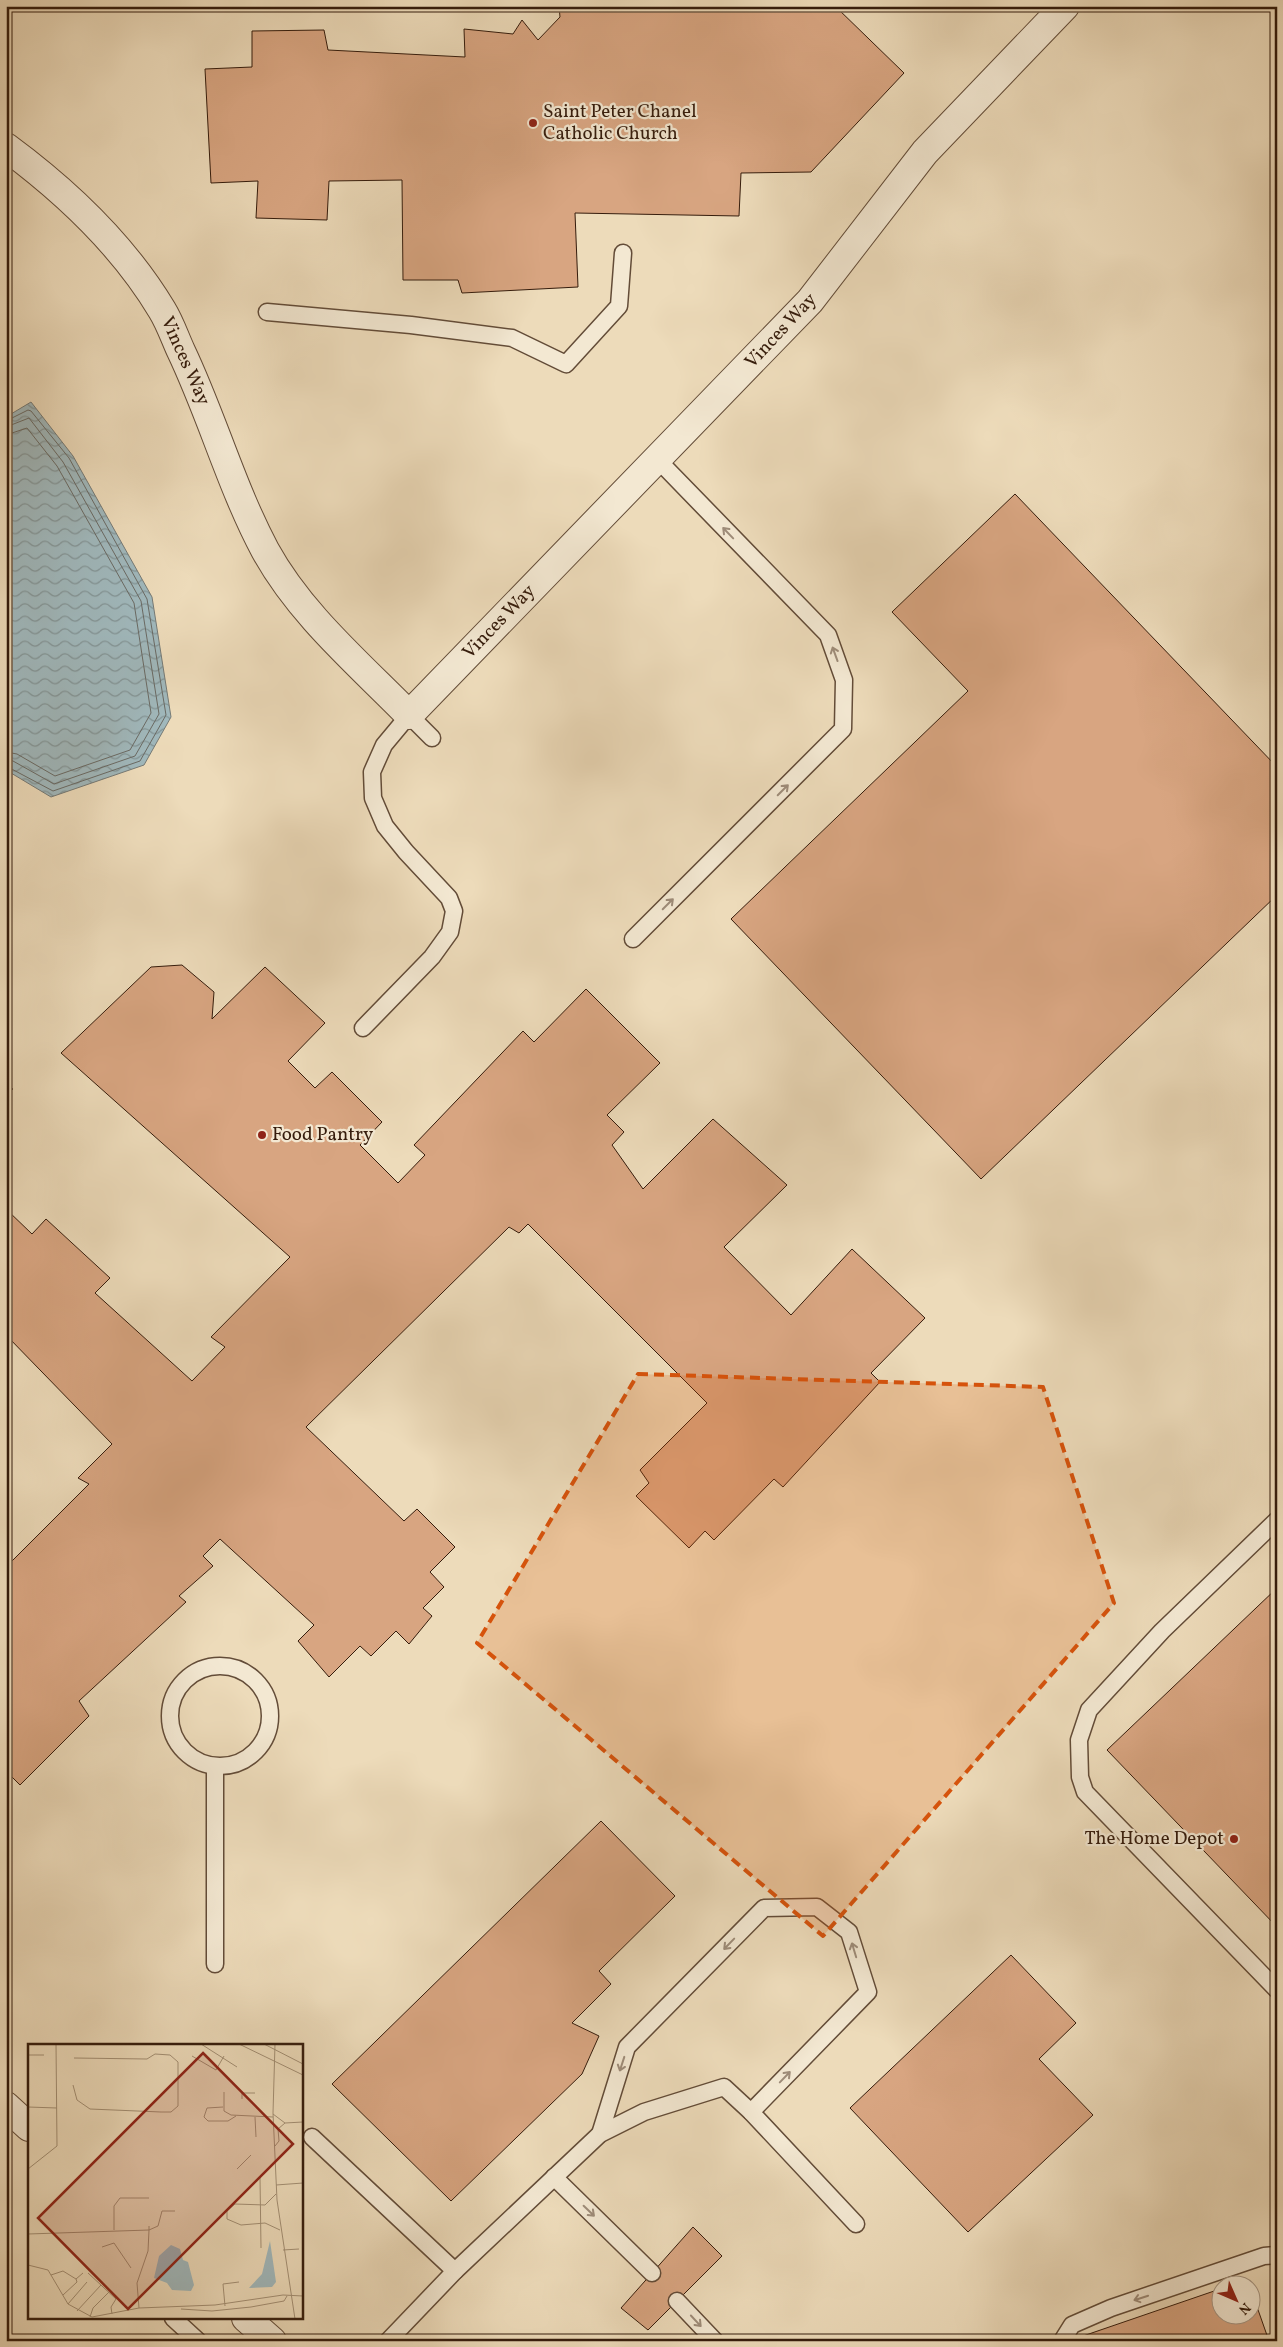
<svg xmlns="http://www.w3.org/2000/svg" width="1283" height="2347" viewBox="0 0 1283 2347" font-family="Vollkorn,serif">
	<style>
		.water { fill: url(#water-waves); stroke: #757a76 }
		.lines { fill: none; stroke-linecap: round; stroke-linejoin: round }
		.shore { stroke: #6a6a64; stroke-width: 1 }
		.building { fill: #d8a581; stroke: #351c0c }
		.service-casing { stroke: #634c38; stroke-width: 19 }
		.minor-casing { stroke: #634c38; stroke-width: 30 }
		.tertiary-casing { stroke: #634c38; stroke-width: 30 }
		.service { stroke: #f3e8d2; stroke-width: 16 }
		.minor { stroke: #f3e8d2; stroke-width: 28 }
		.tertiary { stroke: #f3e8d2; stroke-width: 28 }
		.oneway { stroke: #9e8c79 }
		.marked { fill: #d6530c; fill-opacity: 0.2; stroke: #d6530c; stroke-width: 4; stroke-dasharray: 10 6; stroke-linejoin: round }
		.poi-dot { fill: #8f2418; stroke: #f3e8d2; stroke-width: 2 }
		.labels { text-anchor: middle; dominant-baseline: central; stroke-width: 4.5; stroke-linejoin: round; paint-order: stroke }
		.poi-label { font-size: 19px; fill: #351c0c; stroke: #f3e8d2; text-anchor: start }
		.street-label { font-size: 19px; fill: #351c0c; stroke: #f3e8d2 }
		.inset-road { fill: none; stroke: #a38f74; stroke-width: 1 }
		.view { fill: #8f2418; fill-opacity: 0.15; stroke: #8f2418; stroke-width: 2.5 }
		.inset-edge { fill: none; stroke: #351c0c; stroke-width: 2.5 }
	</style>
	<defs>
		<pattern id="water-waves" width="16" height="10" patternUnits="userSpaceOnUse" patternTransform="scale(1.25)"><rect width="16" height="10" fill="#a0b8bc"/><path d="M0 5q4-4 8 0t8 0" fill="none" stroke="#839597"/></pattern>
	</defs>
	<rect width="100%" height="100%" fill="#eddbba"/>
	<filter id="stains"><feTurbulence type="fractalNoise" baseFrequency=".004" numOctaves="4"/><feColorMatrix values="0 0 0 0 .2 0 0 0 0 .09 0 0 0 0 .02 0 0 0 .5 -.17"/></filter>
	<radialGradient id="worn" r=".72"><stop offset=".6" stop-color="#630" stop-opacity="0"/><stop offset="1" stop-color="#630" stop-opacity=".3"/></radialGradient>
	<path class="water" d="M31 402 73 456 152 597 171 717 144 765 51 797 6 770V417Z"/>
	<g class="lines">
		<g class="shore">
			<path d="M6 421 28 410 31 411 69 458 147 599 166 715 140 761 53 791 6 766"/>
			<path d="M6 427 29 418 63 462 141 601 159 714 135 756 54 784 13 761 6 759"/>
			<path d="M6 435 27 428 57 466 134 603 151 713 130 750 55 776 17 754 6 752"/>
		</g>
	</g>
	<g class="building">
		<path d="M559 6H835L904 73 811 172 741 173 739 216 575 213 578 287 462 293 458 280H403L402 180 329 181 327 220 256 218 258 181 211 183 205 69 252 67V31L324 30 328 50 465 57 464 29 513 34 522 20 538 40 560 17Z"/>
		<path d="M1015 494 1277 767V895L981 1179 731 919 968 691 892 612Z"/>
		<path d="M182 965 214 992 212 1019 265 967 325 1023 288 1061 315 1088 332 1072 382 1122 360 1145 398 1183 425 1155 414 1145 523 1031 534 1042 586 989 660 1063 607 1115 624 1132 612 1145 643 1189 713 1119 787 1185 724 1247 791 1315 852 1249 925 1318 871 1373 880 1382 783 1487 774 1479 714 1540 705 1531 689 1548 636 1496 649 1483 640 1470 707 1403 528 1224 519 1233 509 1227 306 1427 404 1521 417 1509 455 1547 430 1572 444 1587 423 1608 432 1616 409 1644 396 1631 371 1656 360 1646 329 1677 298 1641 314 1625 220 1539 203 1556 213 1566 179 1596 186 1602 79 1701 89 1716 20 1785 6 1771V1567L89 1484 78 1478 112 1444 6 1335V1209L32 1234 46 1219 110 1278 95 1293 192 1381 225 1347 211 1337 290 1257 61 1053 151 967Z"/>
		<path d="M6 1083 13 1089 6 1096Z"/>
		<path d="M1277 1588V1927L1107 1750Z"/>
		<path d="M601 1821 675 1896 599 1971 611 1984 572 2023 599 2036 582 2074 451 2201 332 2084Z"/>
		<path d="M1011 1955 1076 2023 1039 2059 1093 2115 968 2232 850 2108Z"/>
		<path d="M693 2227 722 2256 648 2330 621 2308Z"/>
		<path d="M1248 2280 1250 2284H1234Z"/>
		<path d="M1250 2287 1269 2341H1085L1083 2336 1220 2289V2314H1250Z"/>
	</g>
	<g class="lines">
		<g class="service-casing">
			<g id="service">
				<path d="M267 312 411 325 512 338 566 364 619 306 623 253"/>
				<path d="M633 939 843 729 844 680 828 635 658 460"/>
				<path d="M363 1028 432 957 450 932 454 911 449 898 406 852 385 826 373 798 372 772 384 745 409 715 432 738"/>
				<path d="M1277 1520 1162 1631 1089 1710 1079 1740 1080 1777 1085 1792 1277 1990"/>
				<circle cx="220" cy="1716" r="50"/>
				<path d="M215 1767V1964"/>
				<path d="M600 2134 627 2047 764 1908 817 1907 849 1932 868 1992 751 2112"/>
				<path d="M312 2137 455 2271"/>
				<path d="M554 2177 652 2273"/>
				<path d="M677 2301 715 2341"/>
				<path d="M173 2318 198 2341"/>
				<path d="M388 2341 455 2271 600 2134 644 2112 724 2087 751 2112 856 2224"/>
				<path d="M1062 2341 1072 2325 1111 2308 1264 2256 1277 2255"/>
			</g>
		</g>
		<g class="minor-casing">
			<path id="minor" d="M6 147C67 192 123 245 162 310 170 323 175 338 181 351 212 416 231 486 265 550 300 614 358 663 409 715L810 301 925 152 1065 6"/>
		</g>
		<g class="tertiary-casing">
			<g id="tertiary">
				<path d="M6 2106 29 2127"/>
				<path d="M246 2318 272 2341"/>
			</g>
		</g>
		<use href="#service" class="service"/>
		<use href="#minor" class="minor"/>
		<use href="#tertiary" class="tertiary"/>
	</g>
	<defs><path id="oneway-shaft" d="M-6 0H5M1.5-3L5.5 0L1.5 3" fill="none" stroke-width="1.6" stroke-linecap="round" stroke-linejoin="round" transform="scale(1.25)"/></defs>
	<g class="oneway">
		<use href="#oneway-shaft" transform="translate(728 533) rotate(-134)"/>
		<use href="#oneway-shaft" transform="translate(835 654) rotate(-110)"/>
		<use href="#oneway-shaft" transform="translate(783 790) rotate(-45)"/>
		<use href="#oneway-shaft" transform="translate(668 904) rotate(-45)"/>
		<use href="#oneway-shaft" transform="translate(729 1944) rotate(134)"/>
		<use href="#oneway-shaft" transform="translate(854 1950) rotate(-107)"/>
		<use href="#oneway-shaft" transform="translate(622 2064) rotate(108)"/>
		<use href="#oneway-shaft" transform="translate(785 2077) rotate(-46)"/>
		<use href="#oneway-shaft" transform="translate(589 2211) rotate(44)"/>
		<use href="#oneway-shaft" transform="translate(1141 2298) rotate(162)"/>
		<use href="#oneway-shaft" transform="translate(696 2321) rotate(47)"/>
	</g>
	<path class="marked" d="M638 1374 1043 1387 1114 1603 823 1936 477 1643Z"/>
	<g class="poi-dot">
		<circle cx="533" cy="123" r="5"/>
		<circle cx="262" cy="1135" r="5"/>
		<circle cx="1234" cy="1839" r="5"/>
	</g>
	<g class="labels">
		<g class="poi-label">
			<text x="543" y="112">Saint Peter Chanel<tspan x="543" dy="22">Catholic Church</tspan></text>
			<text x="272" y="1135">Food Pantry</text>
			<text x="1224" y="1839" text-anchor="end">The Home Depot</text>
		</g>
		<g class="street-label">
			<text transform="translate(781 331) rotate(-47)">Vinces Way</text>
			<text transform="translate(185 361) rotate(66)">Vinces Way</text>
			<text transform="translate(499 622) rotate(-46)">Vinces Way</text>
		</g>
	</g>
	<g transform="translate(28 2044)">
		<rect width="275" height="275" fill="#eddbba"/>
		<path d="M242 197 248 238 244 243 221 244 234 230ZM143 201 152 205 155 216 160 218 166 241 163 247 144 246 139 239 126 234 131 212Z" fill="#a0b8bc"/>
		<path class="inset-road" d="M173 0 209 23M211 0 275 31M236 0 275 20M247 0 245 69 249 156 267 275M0 11H16M164 12 188 26 196 12M45 41 49 56 62 65 133 68H143L150 62V18L142 11 127 10 119 15 46 14M196 48V67L203 71 245 73M214 55V49H227M0 63 29 64M195 63 179 64 176 73 180 77H200L208 72M245 70 257 79 275 78M227 73 228 93M247 102 251 97 250 85 257 79M0 125 29 102 28 0M209 125 223 111M232 134 233 204M248 141 275 139M248 150 237 161 207 160 199 167V175L213 181 237 179 252 186M121 182V186L130 182 134 167H147M86 186V162L92 154H121M0 190 121 186 120 207 109 239 111 264M74 203 86 199 103 224M255 206 271 205M0 221 20 226 40 260 64 273 111 264 187 261 255 251 275 252M60 229 88 255 83 263 84 270M23 231 35 227 48 235 55 229M35 251 49 238 48 235M40 260 59 238M197 262 195 240 211 238M153 265 184 267 223 263 256 257 259 252M49 267 73 241M62 273 65 264 81 248"/>
		<path class="view" d="M175 9 265 100 100 265 10 174Z"/>
		<rect width="275" height="275" class="inset-edge"/>
	</g>
	<rect width="1283" height="2347" fill="none" stroke="#eddbba" stroke-width="25"/>
	<rect x="8" y="8" width="1268" height="2332" fill="none" stroke="#351c0c" stroke-width="2.5"/>
	<rect x="12" y="12" width="1258" height="2322" fill="none" stroke="#351c0c"/>
	<g transform="translate(1236 2300) rotate(135)"><circle r="24" fill="#f3e8d2" stroke="#a79683"/>
	<path d="M0-4L9 19L0 12L-9 19Z" fill="#8f2418"/>
	<text y="-8" font-size="14" font-weight="bold" text-anchor="middle" fill="#351c0c">N</text>
	</g>
	<rect width="100%" height="100%" filter="url(#stains)"/>
	<rect width="100%" height="100%" fill="url(#worn)"/>
</svg>
